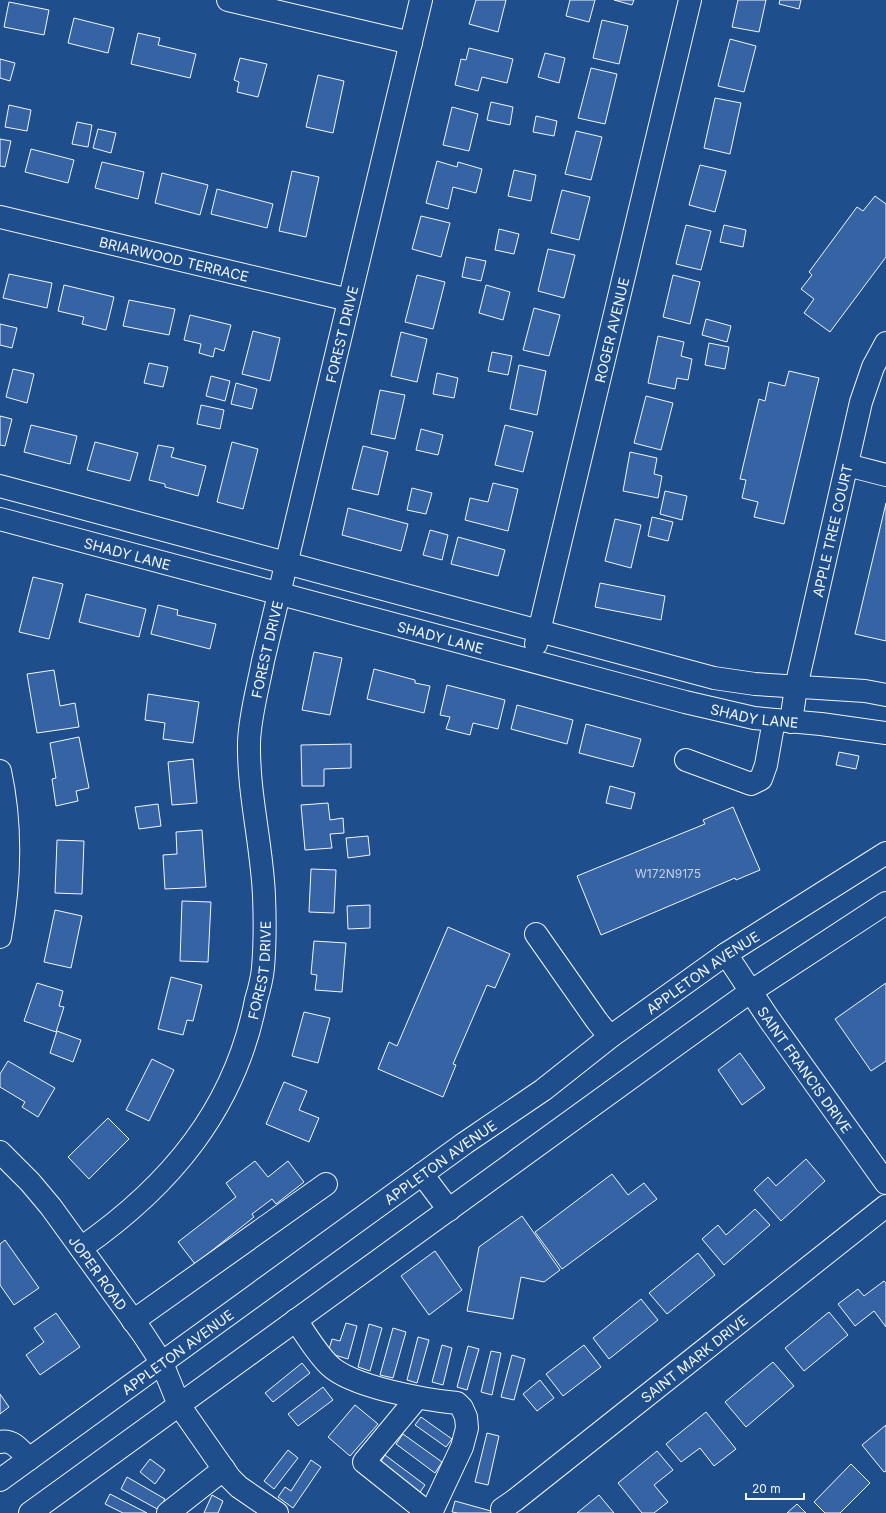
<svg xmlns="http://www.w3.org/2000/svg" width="886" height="1513" viewBox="0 0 886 1513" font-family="Inter,sans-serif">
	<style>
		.building { fill: #3563a3; stroke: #f2f6ff }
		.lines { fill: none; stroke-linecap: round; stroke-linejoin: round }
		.minor-casing { stroke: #f2f6ff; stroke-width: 24 }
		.major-casing { stroke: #f2f6ff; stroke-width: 24 }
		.minor { stroke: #1f4e8c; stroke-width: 22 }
		.major { stroke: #1f4e8c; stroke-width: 22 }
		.labels { text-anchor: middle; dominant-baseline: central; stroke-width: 3; stroke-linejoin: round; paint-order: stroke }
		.number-label { font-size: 12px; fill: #c3d1e8 }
		.street-label { font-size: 14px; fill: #f2f6ff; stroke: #1f4e8c }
	</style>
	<rect width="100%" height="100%" fill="#1f4e8c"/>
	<g class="building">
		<path d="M476 0H506L498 32 469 24Z"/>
		<path d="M570 0H595L589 22 566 16Z"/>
		<path d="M614 0H634L632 5Z"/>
		<path d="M738 0H766L759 32 732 27Z"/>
		<path d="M780 0H801L799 9 779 4Z"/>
		<path d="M9 2 49 10 44 35 4 27Z"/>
		<path d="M74 18 114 28 108 53 68 43Z"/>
		<path d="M602 20 628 26 619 64 593 58Z"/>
		<path d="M138 33 160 38 158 45 196 54 190 78 131 64Z"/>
		<path d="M730 39 756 46 744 92 718 86Z"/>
		<path d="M469 48 513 59 507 83 482 77 478 91 455 85 461 59 466 60Z"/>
		<path d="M545 53 565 58 559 83 538 77Z"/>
		<path d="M240 58 267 64 258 97 237 92 239 82 234 80Z"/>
		<path d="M0 59 15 63 10 81 0 78Z"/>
		<path d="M591 68 617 74 605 124 578 118Z"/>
		<path d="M318 75 344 81 333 133 306 127Z"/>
		<path d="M715 98 741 103 730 154 704 148Z"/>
		<path d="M491 102 513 107 510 125 487 120Z"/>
		<path d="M9 105 31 110 27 131 5 127Z"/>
		<path d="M452 107 478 114 469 151 443 145Z"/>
		<path d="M536 116 557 121 554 136 533 132Z"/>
		<path d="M77 122 92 125 88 147 72 144Z"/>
		<path d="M98 129 116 133 111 153 93 148Z"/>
		<path d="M576 131 602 137 591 180 565 174Z"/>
		<path d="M0 139 11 141 5 167 0 166Z"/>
		<path d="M31 149 74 160 68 183 25 172Z"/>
		<path d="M437 161 457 167 458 162 482 169 476 193 453 187 448 209 426 203Z"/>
		<path d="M102 162 144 172 138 199 95 188Z"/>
		<path d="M700 165 726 171 715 212 689 205Z"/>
		<path d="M514 170 536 175 531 201 508 196Z"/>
		<path d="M292 171 319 177 306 237 279 231Z"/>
		<path d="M162 173 208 185 200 215 155 203Z"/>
		<path d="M217 189 273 204 267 228 211 214Z"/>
		<path d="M562 190 590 197 579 240 551 233Z"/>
		<path d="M875 196 886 204V257L830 332 804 313 814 299 801 289 812 275 809 272 857 207 863 211Z"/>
		<path d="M421 216 450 223 441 257 412 249Z"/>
		<path d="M686 225 711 231 701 270 676 264Z"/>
		<path d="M724 225 746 230 743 247 720 242Z"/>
		<path d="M499 229 519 234 514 254 495 250Z"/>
		<path d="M548 249 575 255 564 298 538 291Z"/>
		<path d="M466 257 486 261 481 281 462 277Z"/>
		<path d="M9 274 52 283 47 308 3 298Z"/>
		<path d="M417 275 445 282 433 329 405 322Z"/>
		<path d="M673 275 700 282 690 324 663 317Z"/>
		<path d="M64 285 114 297 106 330 82 324 84 317 58 311Z"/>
		<path d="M486 285 510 292 503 320 479 313Z"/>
		<path d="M129 300 175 309 169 335 123 326Z"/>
		<path d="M534 308 560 315 549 356 523 350Z"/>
		<path d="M190 315 231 325 224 351 215 348 213 357 199 353 201 344 184 340Z"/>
		<path d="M706 319 731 326 727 342 702 335Z"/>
		<path d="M0 324 17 328 12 348 0 345Z"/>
		<path d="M253 331 280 338 270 381 242 374Z"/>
		<path d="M401 332 427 339 417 382 391 376Z"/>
		<path d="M658 336 684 342 681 356 692 359 688 380 677 378 675 389 648 383Z"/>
		<path d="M709 343 729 347 725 369 705 365Z"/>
		<path d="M492 352 512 356 508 375 488 371Z"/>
		<path d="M149 363 168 367 163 387 144 383Z"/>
		<path d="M519 365 546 371 537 415 510 409Z"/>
		<path d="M13 369 34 374 27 403 6 397Z"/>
		<path d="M789 371 819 378 784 524 754 517 758 502 742 498 746 480 740 479 759 399 765 401 769 382 785 386Z"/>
		<path d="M437 373 458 378 454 398 433 394Z"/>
		<path d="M211 376 230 381 225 401 206 396Z"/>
		<path d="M236 383 257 389 252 409 231 404Z"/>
		<path d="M380 390 405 395 395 439 371 434Z"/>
		<path d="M646 396 673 403 661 450 634 443Z"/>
		<path d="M201 405 224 410 220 429 197 424Z"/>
		<path d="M0 416 12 419 5 446 0 445Z"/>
		<path d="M31 425 77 436 70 464 24 452Z"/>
		<path d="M505 425 533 432 523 472 495 465Z"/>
		<path d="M421 429 443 435 438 455 416 450Z"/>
		<path d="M95 442 138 453 130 481 87 470Z"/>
		<path d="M232 442 258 449 243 509 217 502Z"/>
		<path d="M158 445 174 448 171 457 206 466 198 496 165 487V484L149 480Z"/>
		<path d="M363 446 388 452 378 495 352 489Z"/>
		<path d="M630 452 657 458 654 474 662 476 658 498 623 491Z"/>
		<path d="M493 483 518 489 508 531 465 520 470 498 488 502Z"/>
		<path d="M412 488 432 493 426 514 407 510Z"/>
		<path d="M665 491 687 496 682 520 660 514Z"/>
		<path d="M886 503V641L855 634Z"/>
		<path d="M348 508 408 524 401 551 342 535Z"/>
		<path d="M652 517 673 522 668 541 648 536Z"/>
		<path d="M615 519 641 525 631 568 605 561Z"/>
		<path d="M430 530 448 535 442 560 423 555Z"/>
		<path d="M458 537 505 550 498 576 451 564Z"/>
		<path d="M33 577 63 584 49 639 19 632Z"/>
		<path d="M600 583 665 596 661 620 595 607Z"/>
		<path d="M86 594 146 609 139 637 79 622Z"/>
		<path d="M158 605 178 610 177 615 216 624 210 649 151 634Z"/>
		<path d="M314 652 342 658 330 715 302 710Z"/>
		<path d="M374 669 415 680V683L430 686 424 713 367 699Z"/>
		<path d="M54 670 60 706 75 703 79 727 37 733 27 674Z"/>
		<path d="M447 685 505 700 498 729 473 723 470 735 446 729 450 717 440 715Z"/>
		<path d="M148 694 199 702 193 743 163 739 165 723 145 720Z"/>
		<path d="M517 705 573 720 567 744 511 729Z"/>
		<path d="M586 724 641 739 633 767 579 753Z"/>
		<path d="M79 737 89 788 76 791 78 801 56 806 52 779 56 778 50 743Z"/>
		<path d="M351 744V768L324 769V786H302L301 745Z"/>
		<path d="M839 752 859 756 856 769 836 765Z"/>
		<path d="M193 759 197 803 172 805 168 762Z"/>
		<path d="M610 786 635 793 631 809 606 803Z"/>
		<path d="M328 803 330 820 343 818 344 833 330 834 332 848 305 850 301 805Z"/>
		<path d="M158 804 161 826 139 829 135 807Z"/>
		<path d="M733 807 760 870 736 880 735 878 601 935 577 876 705 824 703 820Z"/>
		<path d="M202 830 206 887 165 889 163 855 177 854 176 832Z"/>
		<path d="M368 836 370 855 348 858 346 838Z"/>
		<path d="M57 840 84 841 82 894 55 893Z"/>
		<path d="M311 869 336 870 334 913 309 912Z"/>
		<path d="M182 901 211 902 208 962 180 961Z"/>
		<path d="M370 905V928L348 929 347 906Z"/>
		<path d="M55 910 82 916 71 968 44 962Z"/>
		<path d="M448 927 510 954 495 988 487 985 453 1064 456 1065 443 1097 378 1069 389 1042 397 1046Z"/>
		<path d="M314 941 346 943 342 992 315 990 317 975 311 974Z"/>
		<path d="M171 977 202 985 193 1021 187 1020 183 1035 158 1029Z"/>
		<path d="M37 983 63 991 59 1006 64 1007 56 1032 24 1021Z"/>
		<path d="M886 983V1061L871 1071 835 1019Z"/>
		<path d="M304 1012 330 1018 318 1063 292 1056Z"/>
		<path d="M57 1031 81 1040 73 1062 50 1053Z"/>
		<path d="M740 1053 765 1088 742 1105 718 1070Z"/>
		<path d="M152 1059 174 1070 149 1121 126 1110Z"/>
		<path d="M8 1061 55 1088 38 1117 22 1107 25 1102 0 1087V1074Z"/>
		<path d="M284 1082 307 1091 299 1110 319 1118 309 1142 266 1124Z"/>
		<path d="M108 1118 129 1139 89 1179 68 1157Z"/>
		<path d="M806 1159 825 1181 781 1221 754 1190 768 1177 776 1186Z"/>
		<path d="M255 1161 268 1177 288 1161 304 1182 276 1204 272 1199 252 1214 254 1217 195 1264 178 1242 236 1197 226 1183Z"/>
		<path d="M612 1174 628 1195 644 1183 657 1199 562 1269 535 1232Z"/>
		<path d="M755 1209 770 1225 724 1265 702 1239 718 1225 726 1235Z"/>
		<path d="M522 1216 560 1270 544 1282 521 1277 513 1319 467 1311 479 1247Z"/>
		<path d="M5 1240 39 1288 14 1305 0 1285V1244Z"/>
		<path d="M435 1251 462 1290 429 1315 401 1276Z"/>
		<path d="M698 1253 715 1275 667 1314 649 1293Z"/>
		<path d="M884 1281 886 1283V1327L874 1311 855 1326 838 1304 858 1289 864 1296Z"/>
		<path d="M641 1299 658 1320 609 1359 593 1338Z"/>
		<path d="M829 1312 848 1335 804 1371 785 1348Z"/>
		<path d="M56 1313 80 1347 40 1375 26 1355 44 1342 34 1328Z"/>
		<path d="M346 1323 357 1326 348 1359 328 1353 332 1339 340 1341Z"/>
		<path d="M369 1324 382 1328 370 1371 358 1367Z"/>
		<path d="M393 1328 406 1332 393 1378 380 1375Z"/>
		<path d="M418 1337 429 1340 417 1383 407 1380Z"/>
		<path d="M442 1345 452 1348 443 1385 432 1382Z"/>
		<path d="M584 1345 601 1367 563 1396 546 1374Z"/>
		<path d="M468 1346 479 1349 467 1390 457 1387Z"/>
		<path d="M491 1351 501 1353 492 1395 481 1392Z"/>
		<path d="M512 1355 525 1359 514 1400 501 1397Z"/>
		<path d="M773 1362 794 1386 746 1427 725 1402Z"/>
		<path d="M302 1363 310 1373 273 1402 265 1393Z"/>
		<path d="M540 1380 554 1398 537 1411 523 1394Z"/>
		<path d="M323 1387 333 1400 298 1426 288 1414Z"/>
		<path d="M0 1394 9 1407 0 1414Z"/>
		<path d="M355 1405 378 1424 350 1456 328 1437Z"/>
		<path d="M706 1412 736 1449 714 1466 700 1448 681 1462 666 1444Z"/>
		<path d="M421 1417 452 1439 446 1447 415 1425Z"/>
		<path d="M886 1425V1471L884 1472 862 1445Z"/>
		<path d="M487 1433 499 1436 488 1485 475 1482Z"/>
		<path d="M403 1434 442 1462 435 1473 396 1444Z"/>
		<path d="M288 1450 298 1458 274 1489 264 1481Z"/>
		<path d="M657 1451 673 1470 654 1485 668 1502 654 1513H642L618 1483Z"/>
		<path d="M385 1455 425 1485 418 1495 378 1466Z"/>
		<path d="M150 1459 165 1470 155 1484 140 1472Z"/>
		<path d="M311 1460 321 1467 293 1508 278 1497 285 1487 291 1491Z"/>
		<path d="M851 1464 870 1483 840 1513H825L814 1502Z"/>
		<path d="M127 1477 165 1499 159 1510 121 1489Z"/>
		<path d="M110 1494 147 1513H123L105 1504Z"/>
		<path d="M212 1495 223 1501 218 1513H204Z"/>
		<path d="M599 1495 614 1513H577Z"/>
		<path d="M455 1501 491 1511 490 1513H458L452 1512Z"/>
		<path d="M797 1504 806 1513H787Z"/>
	</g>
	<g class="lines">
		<g class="minor-casing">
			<g id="minor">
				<path d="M228 0 411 43"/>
				<path id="s1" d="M0 217 349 300"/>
				<path d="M847 465 886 475"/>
				<path d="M0 486 714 678 755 684 865 691 886 695"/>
				<path id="s2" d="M0 519 685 702 754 718 821 724 886 733"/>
				<path id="s3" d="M536 644 690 0"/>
				<path id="s4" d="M791 722 796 687 861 402 873 367 886 343"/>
				<path d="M686 760 751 784 761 779 766 765 774 720"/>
				<path d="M0 771C12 826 10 882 0 937"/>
				<path d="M536 934 597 1021 610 1037"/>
				<path id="s5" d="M726 954 769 1019 886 1183"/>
				<path id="s6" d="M0 1152 30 1182 51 1207 143 1334 162 1363 179 1405 230 1478 239 1487 277 1513"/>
				<path id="s7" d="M81 1248C170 1186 235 1109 256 1000 259 990 262 979 263 968 265 944 265 920 264 896 262 845 248 794 249 742 250 715 258 688 263 661L421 0"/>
				<path d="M296 1320C306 1335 316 1352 329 1365 351 1387 426 1400 457 1403L462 1408 466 1417 467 1428 462 1447 431 1513"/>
				<path d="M133 1321 326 1184"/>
				<path d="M417 1398 364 1462 428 1513"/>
				<path d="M0 1442C13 1439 20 1450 29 1459"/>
				<path id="s8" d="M502 1509 515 1500 886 1206"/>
				<path d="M168 1513 224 1469"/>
			</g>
		</g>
		<g class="major-casing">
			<g id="major">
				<path d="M422 1174 449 1210"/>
				<path id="s9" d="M0 1480 465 1143 543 1090 610 1037 726 954 886 853"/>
				<path d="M30 1513 687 1037 750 992 886 903"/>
			</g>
		</g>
		<use href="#minor" class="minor"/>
		<use href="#major" class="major"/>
	</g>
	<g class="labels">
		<g class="number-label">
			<text x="668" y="873">W172N9175</text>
		</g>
		<g class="street-label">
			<text stroke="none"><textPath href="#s1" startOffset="179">BRIARWOOD TERRACE</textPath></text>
			<text stroke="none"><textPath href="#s3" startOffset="323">ROGER AVENUE</textPath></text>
			<text stroke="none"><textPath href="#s7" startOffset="990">FOREST DRIVE</textPath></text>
			<text stroke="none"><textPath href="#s4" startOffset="196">APPLE TREE COURT</textPath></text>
			<text stroke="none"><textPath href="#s2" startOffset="132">SHADY LANE</textPath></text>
			<text stroke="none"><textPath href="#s2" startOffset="456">SHADY LANE</textPath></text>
			<text stroke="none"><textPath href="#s7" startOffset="666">FOREST DRIVE</textPath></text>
			<text stroke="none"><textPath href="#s2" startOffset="780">SHADY LANE</textPath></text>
			<text stroke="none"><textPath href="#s7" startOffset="342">FOREST DRIVE</textPath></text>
			<text stroke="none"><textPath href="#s9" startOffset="867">APPLETON AVENUE</textPath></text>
			<text stroke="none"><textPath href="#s5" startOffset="140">SAINT FRANCIS DRIVE</textPath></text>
			<text stroke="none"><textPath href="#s9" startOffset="543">APPLETON AVENUE</textPath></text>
			<text stroke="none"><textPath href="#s6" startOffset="156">JOPER ROAD</textPath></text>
			<text stroke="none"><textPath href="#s9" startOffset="219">APPLETON AVENUE</textPath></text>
			<text stroke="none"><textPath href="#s8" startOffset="244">SAINT MARK DRIVE</textPath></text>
		</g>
	</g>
	<path d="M746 1493v6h58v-6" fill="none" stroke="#f2f6ff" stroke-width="2"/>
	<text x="752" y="1493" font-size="12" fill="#f2f6ff" stroke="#1f4e8c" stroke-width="3" paint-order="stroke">20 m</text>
</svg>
